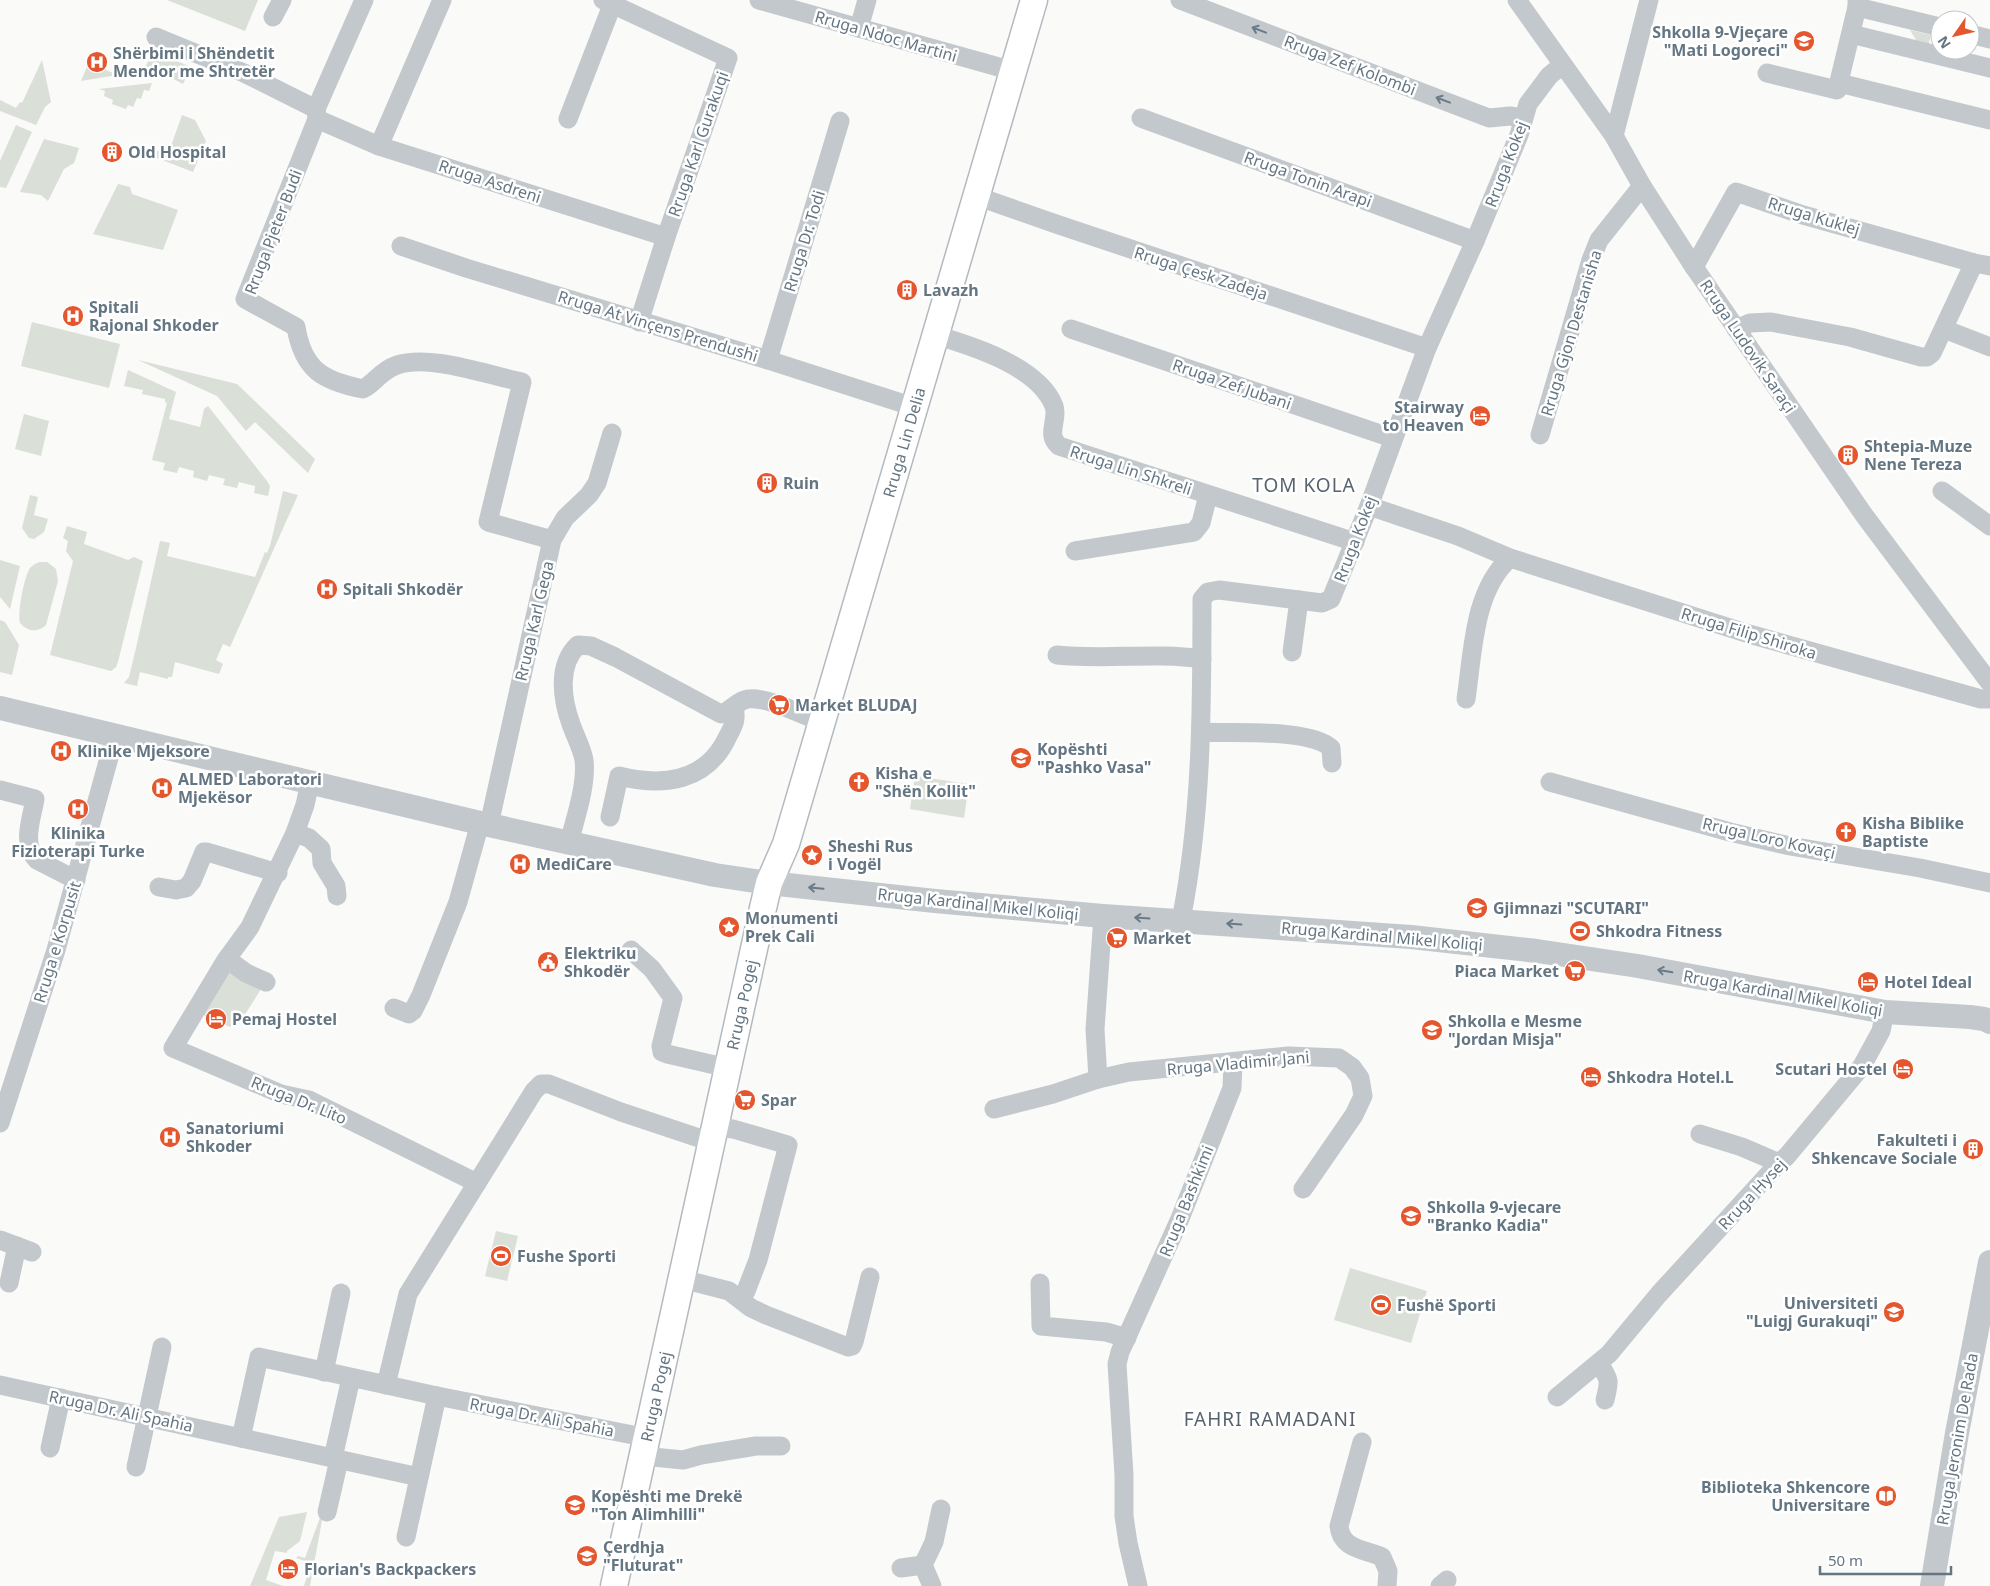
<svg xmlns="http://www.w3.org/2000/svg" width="1990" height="1586" viewBox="0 0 1990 1586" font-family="'Noto Sans',sans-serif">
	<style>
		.green { fill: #dadfd7 }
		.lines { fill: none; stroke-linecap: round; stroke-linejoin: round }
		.secondary-casing { stroke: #b3babf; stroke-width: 29 }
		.minor { stroke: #c3c8cc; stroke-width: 19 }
		.tertiary { stroke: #c3c8cc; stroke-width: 24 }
		.secondary { stroke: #fff; stroke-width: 26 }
		.oneway { stroke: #6a7a87 }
		.labels { text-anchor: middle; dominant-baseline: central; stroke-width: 5; stroke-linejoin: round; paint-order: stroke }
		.poi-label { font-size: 16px; font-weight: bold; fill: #657683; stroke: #fff; text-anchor: start }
		.street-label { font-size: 16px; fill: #657683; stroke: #fff }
		.quarter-label { font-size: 19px; letter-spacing: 1px; fill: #57646e; stroke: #fff }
	</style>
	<rect width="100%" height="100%" fill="#fafaf8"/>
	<g class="green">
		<path d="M167 0H258L245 31Z"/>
		<path d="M1910 30 1931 35 1928 47 1919 45Z"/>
		<path d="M153 51 191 67 183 84 160 72H143Z"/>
		<path d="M42 60 51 102 45 107 36 125 0 111V100L16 108 20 102 22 103Z"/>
		<path d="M89 62 117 75 81 81Z"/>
		<path d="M152 83 149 91 144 90 141 99 137 98 133 107 128 105 126 109 112 104 113 100 104 96 105 91 99 89Z"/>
		<path d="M182 115 195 120 206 141 193 172 139 151 141 145 161 152 165 144 171 146Z"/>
		<path d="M16 125 32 132 6 188 0 187V161Z"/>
		<path d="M44 139 79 148 74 163 64 169 48 201 41 195 20 192Z"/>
		<path d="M118 184 130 187 132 194 178 210 163 250 93 234Z"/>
		<path d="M32 322 120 344 109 388 21 366Z"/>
		<path d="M138 360 237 384 315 459 308 473 255 422 246 431 217 396Z"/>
		<path d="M128 370 176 392 169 419 200 427 204 409 208 406 267 481 270 486 268 496 254 493 255 486 239 482 237 488 223 485 225 479 209 475 207 481 193 477 194 471 179 467 177 473 163 470 165 463 152 460 167 403 165 402V399L142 394 143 390 124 386Z"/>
		<path d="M24 414 49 421 41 456 15 449Z"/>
		<path d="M283 491 298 495 230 647 223 644 216 660 223 664 219 674 175 662 172 677H168V679L140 672 137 686 124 683 129 677 136 648 160 541 170 543 167 556 255 577 265 552 267 553 270 546Z"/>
		<path d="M30 495 38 497 34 515 48 519 44 532 34 539 29 538 22 528Z"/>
		<path d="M67 526 87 532 84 544 128 560 134 557 143 561 118 662 116 667 111 671 50 655 73 561 66 551 68 541 63 538Z"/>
		<path d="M0 560 20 566 10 609 0 597Z"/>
		<path d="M40 562H47L56 569 58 581 46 625C37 633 28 632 20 623 17 613 24 577 30 568 33 565 36 563 40 562Z"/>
		<path d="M0 620 5 622 19 645 12 675 0 672Z"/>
		<path d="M915 776 969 784 964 818 910 809Z"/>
		<path d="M228 966 261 989 246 1013 234 1021 230 1027 199 1013Z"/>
		<path d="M496 1231 518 1236 507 1281 485 1276Z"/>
		<path d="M1350 1268 1427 1291 1411 1343 1334 1320Z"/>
		<path d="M307 1512 300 1541 287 1551V1553L275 1551 266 1580 283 1586H250L279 1517Z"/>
		<path d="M321 1515H323L310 1586H304L311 1563 296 1558 298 1556 305 1558Z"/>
	</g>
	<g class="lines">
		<g class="secondary-casing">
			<g id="secondary">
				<path id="s1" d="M614 1586 763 908 769 883 786 844 1034 0"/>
			</g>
		</g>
		<g class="minor">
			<path d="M603 0 728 58 666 237 639 322"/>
			<path d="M759 0 1013 71"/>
			<path d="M1180 0 1489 118 1510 116 1523 118"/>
			<path d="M1517 0 1614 136 1642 186 1694 267 1864 515 1990 683"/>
			<path d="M1857 7 1940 27"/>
			<path d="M273 17 282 0"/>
			<path d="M859 28 867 0"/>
			<path d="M1851 34 1990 68"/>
			<path d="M1970 34 1990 39"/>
			<path d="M156 37 244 73 316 109"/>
			<path d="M1767 73 1837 90 1857 7V0"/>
			<path d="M1839 83 1990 120"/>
			<path d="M316 109 317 119 245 299 296 327C303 370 323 381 363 389 376 382 380 371 397 365 430 354 487 375 522 382L488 522 552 540"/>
			<path d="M316 109 364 0"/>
			<path d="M1141 118 1475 241"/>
			<path d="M317 119 379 146 666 237"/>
			<path d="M568 119 614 0"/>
			<path d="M1614 136 1649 0"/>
			<path d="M379 146 442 0"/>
			<path d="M976 196 1059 225 1427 348"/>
			<path d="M401 246 466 268 768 360 914 407"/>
			<path d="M1694 267 1736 192 1803 215 1974 263 1990 266"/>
			<path d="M1071 329 1392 438"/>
			<path d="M1736 329 1750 323 1771 322 1850 337 1921 357H1927L1932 353 1974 263"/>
			<path d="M1944 329 1990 347"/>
			<path d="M935 335C973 346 1039 367 1054 406 1059 420 1045 434 1059 446L1355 542"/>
			<path d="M768 360 840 121"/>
			<path d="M1540 435 1591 260 1599 240 1642 186"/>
			<path d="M1942 491 1990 526"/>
			<path d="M1369 506 1458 536 1510 558 1749 634 1981 699H1990"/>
			<path d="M1075 551 1194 532 1201 523 1208 495"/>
			<path d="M1292 652 1299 600"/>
			<path d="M1057 655C1105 660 1154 652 1202 659"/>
			<path d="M1466 699C1473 653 1473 591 1510 558"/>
			<path d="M1202 732C1233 734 1309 728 1331 748L1332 763"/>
			<path d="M310 782 305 805 295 833 250 927 226 960 173 1048 281 1094 309 1100 477 1183"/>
			<path d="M1550 782 1730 832 1790 846 1920 868 1990 883"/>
			<path d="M0 790 35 799C32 818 21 844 37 860L76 880"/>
			<path d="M610 817 619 776C664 787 707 782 728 736 734 725 737 719 734 707"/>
			<path d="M489 825 552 540 565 518 589 495 597 483 612 433"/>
			<path d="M295 833 309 838 321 849 322 863 336 886 337 896"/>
			<path d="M569 843C575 819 587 785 584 760 582 748 575 736 571 724 562 699 557 665 578 645L591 646 615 657 721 714C731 711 738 700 748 699 766 696 804 716 822 722"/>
			<path d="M159 887 176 890 186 888 192 881 204 852H207L278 873"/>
			<path d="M1103 916 1095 1029 1098 1079 1129 1072 1288 1056 1339 1058 1352 1067 1360 1078 1363 1096 1354 1115 1303 1189"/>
			<path d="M1181 920C1202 815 1202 707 1202 599L1208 592 1219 590 1322 603 1331 599 1369 506 1427 348 1475 241 1519 135 1528 104 1549 76 1562 65"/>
			<path d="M631 950 652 969 673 998 661 1046 662 1052 667 1054 728 1068"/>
			<path d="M227 959 246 973 266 982"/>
			<path d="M394 1008 409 1014 413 1011 421 995 458 902 480 823"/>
			<path d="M994 1109 1053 1094 1098 1079"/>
			<path d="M0 1123 56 950 115 736"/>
			<path d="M714 1127 733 1129 788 1145 758 1260 746 1291 740 1298"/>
			<path d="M1700 1134 1742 1147 1779 1163"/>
			<path d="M0 1240 32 1252"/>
			<path d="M682 1279 729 1291 751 1308 766 1315 848 1347 852 1346 854 1342 870 1277"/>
			<path d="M9 1283 17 1246"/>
			<path d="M1040 1283 1041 1326 1106 1332 1127 1338"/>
			<path d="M1599 1363C1610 1381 1610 1379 1605 1400"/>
			<path d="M324 1372 341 1293"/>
			<path d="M0 1385 419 1477"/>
			<path d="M386 1385 408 1294 534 1091 541 1084H549L621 1112 711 1142"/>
			<path d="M1557 1397 1609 1354 1659 1294 1779 1163 1787 1156 1862 1066 1881 1031 1885 1012"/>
			<path d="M241 1438 259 1357 437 1396 648 1438"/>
			<path d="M1362 1442 1339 1526C1341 1549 1364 1549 1382 1557L1388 1571 1387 1586"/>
			<path d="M50 1448 61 1398"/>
			<path d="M643 1456 683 1460 701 1455 756 1446H781"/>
			<path d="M333 1458 351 1378"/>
			<path d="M136 1467 162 1347"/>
			<path d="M327 1512 339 1460"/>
			<path d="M406 1537 437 1396"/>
			<path d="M901 1568 923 1565"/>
			<path d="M932 1586 923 1565 934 1542 941 1509"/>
			<path d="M1138 1586 1128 1543 1124 1516V1475L1117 1364 1120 1352 1179 1221 1232 1088 1233 1062"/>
			<path d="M1440 1586 1447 1580"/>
		</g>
		<g class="tertiary">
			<path d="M0 708 480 823 715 875 769 883 935 901 1103 916 1411 937 1537 951 1638 966 1885 1012 1970 1017 1984 1019 1990 1022"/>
			<path d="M1932 1586 1957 1433 1990 1262"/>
		</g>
		<use href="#secondary" class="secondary"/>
	</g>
	<defs><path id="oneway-shaft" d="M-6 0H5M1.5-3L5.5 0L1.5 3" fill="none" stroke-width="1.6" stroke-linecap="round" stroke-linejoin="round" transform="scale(1.25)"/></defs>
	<g class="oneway">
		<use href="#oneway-shaft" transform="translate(1259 30) rotate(-159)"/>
		<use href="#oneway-shaft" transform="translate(1443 100) rotate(-159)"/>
		<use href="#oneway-shaft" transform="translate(816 888) rotate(-175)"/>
		<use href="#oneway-shaft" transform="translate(1142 918) rotate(-176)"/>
		<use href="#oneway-shaft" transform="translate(1234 924) rotate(-176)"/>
		<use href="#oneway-shaft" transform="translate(1665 971) rotate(-170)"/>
	</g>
	<defs>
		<g id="school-disc" transform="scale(1.125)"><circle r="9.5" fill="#e4572e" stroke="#fff"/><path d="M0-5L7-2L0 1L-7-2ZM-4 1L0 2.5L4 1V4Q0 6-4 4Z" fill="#fff"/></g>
		<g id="hospital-disc" transform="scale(1.125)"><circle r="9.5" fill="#e4572e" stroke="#fff"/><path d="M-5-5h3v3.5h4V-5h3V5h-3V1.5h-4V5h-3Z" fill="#fff"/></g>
		<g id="building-disc" transform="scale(1.125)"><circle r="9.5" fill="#e4572e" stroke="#fff"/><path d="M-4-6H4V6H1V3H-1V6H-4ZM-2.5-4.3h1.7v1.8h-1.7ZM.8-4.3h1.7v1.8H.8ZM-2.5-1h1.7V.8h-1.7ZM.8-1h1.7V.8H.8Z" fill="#fff"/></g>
		<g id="hotel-disc" transform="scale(1.125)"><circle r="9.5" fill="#e4572e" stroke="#fff"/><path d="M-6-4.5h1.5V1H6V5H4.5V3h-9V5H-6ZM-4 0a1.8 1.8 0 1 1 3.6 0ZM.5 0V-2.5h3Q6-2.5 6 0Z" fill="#fff"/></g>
		<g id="supermarket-disc" transform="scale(1.125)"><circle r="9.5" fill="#e4572e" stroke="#fff"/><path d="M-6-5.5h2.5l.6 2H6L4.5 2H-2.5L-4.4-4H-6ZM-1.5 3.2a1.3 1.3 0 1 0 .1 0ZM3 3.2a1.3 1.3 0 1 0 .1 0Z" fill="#fff"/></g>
		<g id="church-disc" transform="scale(1.125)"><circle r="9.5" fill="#e4572e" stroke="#fff"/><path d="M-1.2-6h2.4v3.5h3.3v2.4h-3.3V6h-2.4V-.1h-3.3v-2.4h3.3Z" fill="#fff"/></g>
		<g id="sight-disc" transform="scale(1.125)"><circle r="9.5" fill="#e4572e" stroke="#fff"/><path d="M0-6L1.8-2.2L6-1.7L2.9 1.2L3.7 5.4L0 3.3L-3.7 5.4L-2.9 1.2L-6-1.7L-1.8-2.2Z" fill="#fff"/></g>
		<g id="stadium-disc" transform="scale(1.125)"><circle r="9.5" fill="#e4572e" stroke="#fff"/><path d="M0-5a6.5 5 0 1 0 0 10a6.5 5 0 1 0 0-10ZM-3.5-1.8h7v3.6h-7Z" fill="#fff"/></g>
		<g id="civic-disc" transform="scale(1.125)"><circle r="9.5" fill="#e4572e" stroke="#fff"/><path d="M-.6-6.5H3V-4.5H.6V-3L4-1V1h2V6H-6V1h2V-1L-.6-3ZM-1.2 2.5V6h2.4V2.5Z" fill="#fff"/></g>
		<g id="university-disc" transform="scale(1.125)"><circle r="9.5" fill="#e4572e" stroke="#fff"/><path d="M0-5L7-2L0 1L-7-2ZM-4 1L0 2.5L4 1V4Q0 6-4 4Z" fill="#fff"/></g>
		<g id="library-disc" transform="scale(1.125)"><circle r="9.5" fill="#e4572e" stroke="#fff"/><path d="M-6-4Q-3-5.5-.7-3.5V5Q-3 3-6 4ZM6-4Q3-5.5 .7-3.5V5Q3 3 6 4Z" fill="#fff"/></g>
	</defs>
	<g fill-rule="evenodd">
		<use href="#school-disc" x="1804" y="41"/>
		<use href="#hospital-disc" x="97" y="62"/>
		<use href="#building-disc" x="112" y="152"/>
		<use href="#building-disc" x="907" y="290"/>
		<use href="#hospital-disc" x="73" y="316"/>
		<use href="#hotel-disc" x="1480" y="416"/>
		<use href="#building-disc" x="1848" y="455"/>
		<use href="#building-disc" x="767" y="483"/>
		<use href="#hospital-disc" x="327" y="589"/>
		<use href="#supermarket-disc" x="779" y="705"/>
		<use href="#hospital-disc" x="61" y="751"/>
		<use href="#school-disc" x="1021" y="758"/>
		<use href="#church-disc" x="859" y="782"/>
		<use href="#hospital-disc" x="162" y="788"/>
		<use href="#hospital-disc" x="78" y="809"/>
		<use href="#church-disc" x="1846" y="832"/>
		<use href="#sight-disc" x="812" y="855"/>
		<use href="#hospital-disc" x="520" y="864"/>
		<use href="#school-disc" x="1477" y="908"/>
		<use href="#sight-disc" x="729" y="927"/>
		<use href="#stadium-disc" x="1580" y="931"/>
		<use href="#supermarket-disc" x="1117" y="938"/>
		<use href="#civic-disc" x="548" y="962"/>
		<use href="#supermarket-disc" x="1575" y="971"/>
		<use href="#hotel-disc" x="1868" y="982"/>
		<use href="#hotel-disc" x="216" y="1019"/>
		<use href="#school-disc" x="1432" y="1030"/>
		<use href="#hotel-disc" x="1903" y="1069"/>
		<use href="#hotel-disc" x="1591" y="1077"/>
		<use href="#supermarket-disc" x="745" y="1100"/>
		<use href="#hospital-disc" x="170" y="1137"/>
		<use href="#building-disc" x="1973" y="1149"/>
		<use href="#school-disc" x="1411" y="1216"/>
		<use href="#stadium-disc" x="501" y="1256"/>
		<use href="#stadium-disc" x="1381" y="1305"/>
		<use href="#university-disc" x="1894" y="1312"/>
		<use href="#library-disc" x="1886" y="1496"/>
		<use href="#school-disc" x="575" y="1505"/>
		<use href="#school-disc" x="587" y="1556"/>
		<use href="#hotel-disc" x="288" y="1569"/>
	</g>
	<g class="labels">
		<g class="poi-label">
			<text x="1788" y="32" text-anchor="end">Shkolla 9-Vjeçare<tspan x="1788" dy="18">"Mati Logoreci"</tspan></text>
			<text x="113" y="53">Shërbimi i Shëndetit<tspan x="113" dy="18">Mendor me Shtretër</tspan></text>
			<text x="128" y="152">Old Hospital</text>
			<text x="923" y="290">Lavazh</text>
			<text x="89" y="307">Spitali<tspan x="89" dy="18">Rajonal Shkoder</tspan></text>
			<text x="1464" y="407" text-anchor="end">Stairway<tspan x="1464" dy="18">to Heaven</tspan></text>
			<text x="1864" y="446">Shtepia-Muze<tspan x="1864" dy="18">Nene Tereza</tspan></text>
			<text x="783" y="483">Ruin</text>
			<text x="343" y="589">Spitali Shkodër</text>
			<text x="795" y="705">Market BLUDAJ</text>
			<text x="1037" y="749">Kopështi<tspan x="1037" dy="18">"Pashko Vasa"</tspan></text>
			<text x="77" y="751">Klinike Mjeksore</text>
			<text x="875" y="773">Kisha e<tspan x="875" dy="18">"Shën Kollit"</tspan></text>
			<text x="178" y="779">ALMED Laboratori<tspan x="178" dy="18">Mjekësor</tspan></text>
			<text x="1862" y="823">Kisha Biblike<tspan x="1862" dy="18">Baptiste</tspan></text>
			<text x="78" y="833" text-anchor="middle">Klinika<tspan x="78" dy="18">Fizioterapi Turke</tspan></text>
			<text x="828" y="846">Sheshi Rus<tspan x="828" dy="18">i Vogël</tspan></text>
			<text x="536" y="864">MediCare</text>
			<text x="1493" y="908">Gjimnazi "SCUTARI"</text>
			<text x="745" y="918">Monumenti<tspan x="745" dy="18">Prek Cali</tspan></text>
			<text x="1596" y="931">Shkodra Fitness</text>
			<text x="1133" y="938">Market</text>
			<text x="564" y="953">Elektriku<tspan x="564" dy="18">Shkodër</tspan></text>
			<text x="1559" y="971" text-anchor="end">Piaca Market</text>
			<text x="1884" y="982">Hotel Ideal</text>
			<text x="232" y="1019">Pemaj Hostel</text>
			<text x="1448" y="1021">Shkolla e Mesme<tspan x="1448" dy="18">"Jordan Misja"</tspan></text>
			<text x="1887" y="1069" text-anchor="end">Scutari Hostel</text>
			<text x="1607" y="1077">Shkodra Hotel.L</text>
			<text x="761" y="1100">Spar</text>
			<text x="186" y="1128">Sanatoriumi<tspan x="186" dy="18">Shkoder</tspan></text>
			<text x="1957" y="1140" text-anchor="end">Fakulteti i<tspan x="1957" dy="18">Shkencave Sociale</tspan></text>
			<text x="1427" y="1207">Shkolla 9-vjecare<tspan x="1427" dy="18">"Branko Kadia"</tspan></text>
			<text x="517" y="1256">Fushe Sporti</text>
			<text x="1878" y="1303" text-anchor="end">Universiteti<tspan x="1878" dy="18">"Luigj Gurakuqi"</tspan></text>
			<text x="1397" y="1305">Fushë Sporti</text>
			<text x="1870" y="1487" text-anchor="end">Biblioteka Shkencore<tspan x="1870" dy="18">Universitare</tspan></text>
			<text x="591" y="1496">Kopështi me Drekë<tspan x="591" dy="18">"Ton Alimhilli"</tspan></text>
			<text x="603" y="1547">Çerdhja<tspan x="603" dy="18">"Fluturat"</tspan></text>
			<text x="304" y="1569">Florian's Backpackers</text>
		</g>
		<g class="street-label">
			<text transform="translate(886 36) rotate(16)">Rruga Ndoc Martini</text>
			<text transform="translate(1350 65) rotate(21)">Rruga Zef Kolombi</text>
			<text transform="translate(698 144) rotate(-71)">Rruga Karl Gurakuqi</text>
			<text transform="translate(1506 164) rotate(-69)">Rruga Kokej</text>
			<text transform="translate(1308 179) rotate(20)">Rruga Tonin Arapi</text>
			<text transform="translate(490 181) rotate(18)">Rruga Asdreni</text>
			<text transform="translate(1814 216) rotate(17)">Rruga Kuklej</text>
			<text transform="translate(273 232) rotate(-69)">Rruga Pjeter Budi</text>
			<text transform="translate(804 241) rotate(-73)">Rruga Dr. Todi</text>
			<text transform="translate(1201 273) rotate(18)">Rruga Çesk Zadeja</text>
			<text transform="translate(658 326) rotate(17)">Rruga At Vinçens Prendushi</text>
			<text transform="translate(1571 333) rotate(-73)">Rruga Gjon Destanisha</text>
			<text transform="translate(1748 346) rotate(56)">Rruga Ludovik Saraçi</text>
			<text transform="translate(1232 384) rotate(19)">Rruga Zef Jubani</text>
			<text stroke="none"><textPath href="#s1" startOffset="1181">Rruga Lin Delia</textPath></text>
			<text transform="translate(1131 470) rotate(18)">Rruga Lin Shkreli</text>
			<text transform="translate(1355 539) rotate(-69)">Rruga Kokej</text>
			<text transform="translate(534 621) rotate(-77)">Rruga Karl Gega</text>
			<text transform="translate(1749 633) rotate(17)">Rruga Filip Shiroka</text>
			<text transform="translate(1769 838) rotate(13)">Rruga Loro Kovaçi</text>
			<text transform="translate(978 904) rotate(6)">Rruga Kardinal Mikel Koliqi</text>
			<text transform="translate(1382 936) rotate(5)">Rruga Kardinal Mikel Koliqi</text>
			<text transform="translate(57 942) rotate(-73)">Rruga e Korpusit</text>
			<text transform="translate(1783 993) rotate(10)">Rruga Kardinal Mikel Koliqi</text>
			<text stroke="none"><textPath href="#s1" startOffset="595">Rruga Pogej</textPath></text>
			<text transform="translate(1238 1063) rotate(-5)">Rruga Vladimir Jani</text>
			<text transform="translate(299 1100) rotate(22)">Rruga Dr. Lito</text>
			<text transform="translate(1752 1194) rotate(-47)">Rruga Hysej</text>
			<text transform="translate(1186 1201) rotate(-68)">Rruga Bashkimi</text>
			<text stroke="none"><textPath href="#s1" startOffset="194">Rruga Pogej</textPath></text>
			<text transform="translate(121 1411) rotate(12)">Rruga Dr. Ali Spahia</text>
			<text transform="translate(542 1417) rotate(11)">Rruga Dr. Ali Spahia</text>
			<text transform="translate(1957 1439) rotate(-80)">Rruga Jeronim De Rada</text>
		</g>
		<g class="quarter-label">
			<text x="1304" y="485">TOM KOLA</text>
			<text x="1270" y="1419">FAHRI RAMADANI</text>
		</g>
	</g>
	<g transform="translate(1955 35) rotate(236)"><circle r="24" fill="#ffffff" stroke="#c1c8cd"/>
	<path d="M0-4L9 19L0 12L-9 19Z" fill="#e4572e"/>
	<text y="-8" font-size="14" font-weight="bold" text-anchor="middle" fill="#657683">N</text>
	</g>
	<path d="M1820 1566v8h131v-8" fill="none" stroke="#657683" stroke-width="2.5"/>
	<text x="1828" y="1566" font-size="15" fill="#657683" stroke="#ffffff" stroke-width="4" paint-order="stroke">50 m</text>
</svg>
